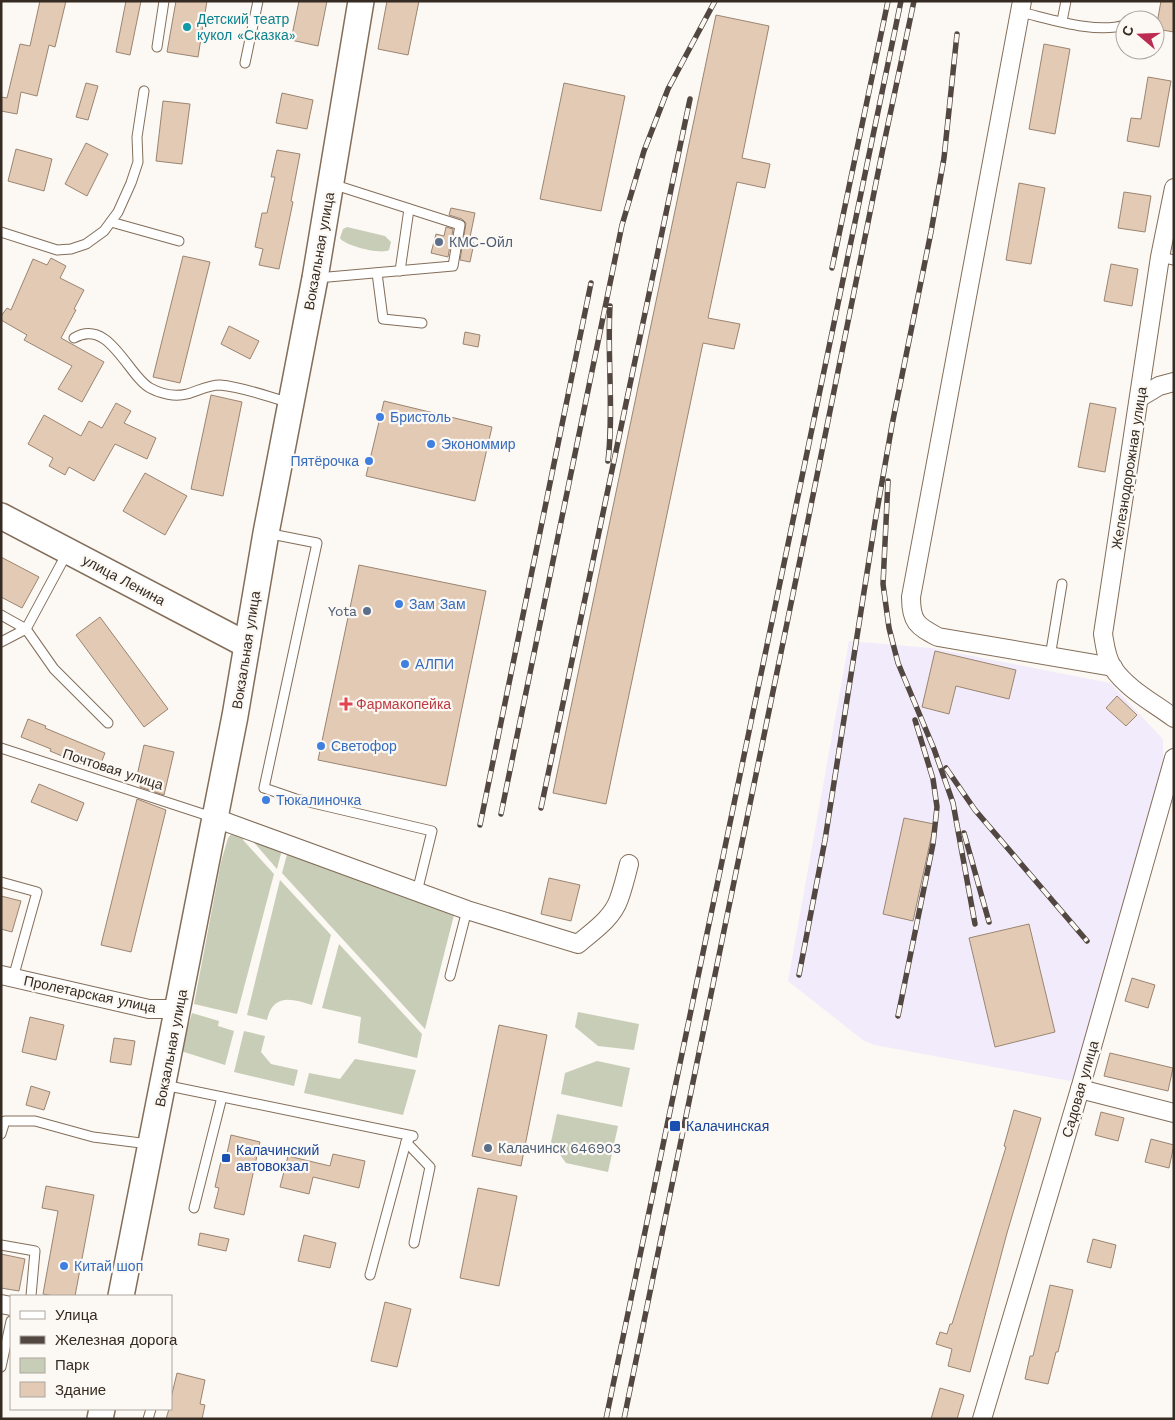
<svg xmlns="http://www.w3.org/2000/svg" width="1175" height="1420" viewBox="0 0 1175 1420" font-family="'Work Sans',sans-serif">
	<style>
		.industrial { fill: #f2ebfc }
		.green { fill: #c8cdb7 }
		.building { fill: #e2cab5; stroke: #9b8571 }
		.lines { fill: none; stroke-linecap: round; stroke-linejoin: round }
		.lane-casing { stroke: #836e5a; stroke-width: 11 }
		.street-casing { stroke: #836e5a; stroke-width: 20 }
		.secondary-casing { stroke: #836e5a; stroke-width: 28 }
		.lane { stroke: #fff; stroke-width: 9 }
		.street { stroke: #fff; stroke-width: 18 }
		.secondary { stroke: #fff; stroke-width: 25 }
		.rail-casing { stroke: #524841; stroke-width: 5.5 }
		.rail { stroke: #fcf8f3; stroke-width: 4; stroke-dasharray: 11; stroke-linecap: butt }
		.culture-dot { fill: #0f9aa8; stroke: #fcf8f3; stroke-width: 2 }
		.service-dot { fill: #5c6f8a; stroke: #fcf8f3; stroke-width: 2 }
		.shop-dot { fill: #3f7fe0; stroke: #fcf8f3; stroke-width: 2 }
		.health-dot { fill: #e0444e; stroke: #fcf8f3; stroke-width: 2 }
		.transit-dot { fill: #1a4fb4; stroke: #fcf8f3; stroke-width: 2 }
		.labels { text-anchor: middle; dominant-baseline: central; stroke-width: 4.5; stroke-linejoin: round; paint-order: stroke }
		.culture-label { font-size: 14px; fill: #0d838f; stroke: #fcf8f3; text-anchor: start }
		.service-label { font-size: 14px; fill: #4e5e75; stroke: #fcf8f3; text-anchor: start }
		.street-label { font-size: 14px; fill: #352b23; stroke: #fcf8f3 }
		.shop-label { font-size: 14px; fill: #366cbe; stroke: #fcf8f3; text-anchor: start }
		.health-label { font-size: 14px; fill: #be3a42; stroke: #fcf8f3; text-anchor: start }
		.transit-label { font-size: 14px; fill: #164399; stroke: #fcf8f3; text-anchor: start }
	</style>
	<rect width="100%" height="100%" fill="#fcf8f3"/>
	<path class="industrial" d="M849 641 931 648 1110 683 1163 739V769L1078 1075 1070 1081 875 1045 864 1041 788 981Z"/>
	<g class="green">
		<path d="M347 227 385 236 391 242 389 250C381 255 345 246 340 238L343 229Z"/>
		<path d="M233 832H245L243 840 274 874 237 1014 194 1004 221 862 228 838Z"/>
		<path d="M250 838 283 846 277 869Z"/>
		<path d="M289 847 455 911 425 1029 282 873Z"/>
		<path d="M280 880 331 935 312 1005C290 998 273 994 267 1020L247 1015Z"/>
		<path d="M339 944 422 1034 417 1058 358 1043 361 1017 322 1008Z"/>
		<path d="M578 1012 639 1024 634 1050 598 1046 575 1027Z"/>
		<path d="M192 1013 219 1021 218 1026 234 1031 225 1065 181 1051Z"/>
		<path d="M244 1031 265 1036 261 1052 271 1064 298 1070 294 1086 234 1072Z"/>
		<path d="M355 1059 416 1070 403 1115 304 1093 309 1073 340 1079Z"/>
		<path d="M597 1061 630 1068 622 1107 561 1094 565 1073Z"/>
		<path d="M557 1114 618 1126 608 1172 566 1163 551 1142Z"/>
	</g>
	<g class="building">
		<path d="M40 1H66L55 47 49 45 37 96 21 92 17 114 1 111V97L7 98 20 44 30 46Z"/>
		<path d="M126 1H141L130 55 116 52Z"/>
		<path d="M176 1H207L198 57 167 52Z"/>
		<path d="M299 1H327L318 46 291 40Z"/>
		<path d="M387 1H419L408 55 378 49Z"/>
		<path d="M1161 1H1174V32L1156 29Z"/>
		<path d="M716 15 769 26 742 158 770 164 765 188 737 182 708 318 740 324 734 349 703 343 606 804 553 793Z"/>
		<path d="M1044 44 1070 49 1055 134 1029 129Z"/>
		<path d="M1148 77 1171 81 1159 147 1127 141 1131 118 1141 119Z"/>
		<path d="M86 83 98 86 88 120 76 117Z"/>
		<path d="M564 83 625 96 601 211 540 199Z"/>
		<path d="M282 93 313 100 307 129 276 123Z"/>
		<path d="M163 101 190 104 182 164 156 161Z"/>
		<path d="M86 143 108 154 87 196 65 184Z"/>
		<path d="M16 149 52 159 44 191 8 181Z"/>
		<path d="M277 150 300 154 291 201 293 202 279 269 259 265 263 249 255 247 262 213H267L275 177H271Z"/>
		<path d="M1019 183 1045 188 1031 264 1006 260Z"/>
		<path d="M1124 192 1151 196 1145 232 1118 228Z"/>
		<path d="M451 208 475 213 469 242 474 243 470 262 460 260 466 223 462 219 449 215Z"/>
		<path d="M446 227 453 229 448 257 431 253 436 234 444 236Z"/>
		<path d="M183 256 210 262 180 383 153 377Z"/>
		<path d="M51 258 66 266 60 278 84 290 74 309 76 310 61 338 104 362 82 402 58 389 72 366 24 340 27 335 1 320V316L7 308 11 310 33 259 47 265Z"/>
		<path d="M1111 264 1138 269 1132 306 1104 301Z"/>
		<path d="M229 326 259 341 250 359 221 344Z"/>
		<path d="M465 332 480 335 478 347 463 344Z"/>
		<path d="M211 395 242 402 223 496 191 489Z"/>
		<path d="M384 401 492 427 475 501 366 476Z"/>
		<path d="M116 403 131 411 124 423 156 438 147 459 115 444 94 481 69 467 65 475 49 466 53 458 28 444 44 415 81 436 89 421 102 428Z"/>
		<path d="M1090 403 1116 408 1105 472 1078 467Z"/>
		<path d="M145 473 187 496 165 535 123 511Z"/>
		<path d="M1 557 39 577 22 608 1 597Z"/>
		<path d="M359 565 486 591 446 786 318 760Z"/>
		<path d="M100 617 168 709 144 727 76 635Z"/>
		<path d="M935 651 1016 670 1009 699 956 686 949 714 922 707Z"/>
		<path d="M1117 696 1137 715 1126 726 1106 708Z"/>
		<path d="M28 719 46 726 45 728 105 753 98 771 50 751 51 749 21 737Z"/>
		<path d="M144 745 174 752 164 795 140 787 141 781 136 780Z"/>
		<path d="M39 784 84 803 77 821 31 802Z"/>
		<path d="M137 799 166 810 131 952 101 945Z"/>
		<path d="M904 818 934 824 913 921 883 914Z"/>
		<path d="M549 878 580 885 571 921 541 914Z"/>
		<path d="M1 896 21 901 12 932 1 929Z"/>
		<path d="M1029 924 1055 1032 995 1047 969 938Z"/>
		<path d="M1132 978 1155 985 1148 1008 1125 1001Z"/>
		<path d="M30 1017 64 1025 56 1060 22 1052Z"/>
		<path d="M499 1025 547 1035 521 1166 472 1156Z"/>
		<path d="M114 1038 135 1041 131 1065 110 1062Z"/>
		<path d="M1110 1053 1173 1068 1168 1091 1104 1076Z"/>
		<path d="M31 1086 50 1092 44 1110 26 1105Z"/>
		<path d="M1014 1110 1041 1118 1007 1233 970 1372 948 1366 952 1349 936 1344 940 1332 947 1334 950 1324H952L1006 1147 1004 1146Z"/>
		<path d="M1101 1112 1124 1118 1118 1141 1095 1135Z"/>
		<path d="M231 1135 260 1142 244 1215 214 1208 219 1188 215 1187 222 1157 226 1158Z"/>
		<path d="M1151 1139 1174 1145 1169 1168 1145 1162Z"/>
		<path d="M333 1154 365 1161 359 1188 313 1177 309 1194 280 1187 288 1156 330 1166Z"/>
		<path d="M46 1186 94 1195 75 1296H54L43 1294 58 1211 42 1208Z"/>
		<path d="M478 1188 517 1196 499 1286 460 1278Z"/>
		<path d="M200 1233 229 1239 226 1251 198 1245Z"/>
		<path d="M304 1235 336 1243 330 1268 298 1261Z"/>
		<path d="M1093 1239 1116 1245 1111 1268 1087 1262Z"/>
		<path d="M1 1254 25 1259 19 1291 1 1288Z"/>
		<path d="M1050 1285 1073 1290 1058 1352H1056L1048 1384 1025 1379 1030 1356H1033Z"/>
		<path d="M385 1302 411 1309 397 1367 371 1361Z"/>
		<path d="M177 1373 205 1380 200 1404 205 1405 202 1419H166L169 1409H171V1398Z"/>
		<path d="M940 1388 964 1395 957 1419H931Z"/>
	</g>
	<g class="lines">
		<g class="lane-casing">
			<g id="lane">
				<path d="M1020 12C1051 19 1095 34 1125 25"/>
				<path d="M1143 20 1146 19"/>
				<path d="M1062 21 1066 1"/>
				<path d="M157 47 164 1"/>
				<path d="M245 63 258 1"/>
				<path d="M111 222 179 241"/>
				<path d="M1 232 57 250 71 249 86 244 104 231 118 212 131 183 138 162 137 137 144 91"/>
				<path d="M1160 257 1174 260"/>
				<path d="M400 271 409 209"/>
				<path d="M377 273 383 319 422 323"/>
				<path d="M317 278 453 266 460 225 332 184"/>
				<path d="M74 338C109 317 128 376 150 388 161 394 175 397 187 394 198 391 208 385 220 385 244 387 268 397 291 403"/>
				<path d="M266 533 317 543 264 788 296 799 432 831 417 892"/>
				<path d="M1 615 26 629 67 553"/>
				<path d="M1 642 26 629 54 669 108 723"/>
				<path d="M1050 657 1062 584"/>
				<path d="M1 748 212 817"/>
				<path d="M1 882 37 892 13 978"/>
				<path d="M450 976 467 910"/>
				<path d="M164 1085 413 1136"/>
				<path d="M1 1134 5 1121H35L93 1137 149 1144"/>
				<path d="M409 1139 406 1142 430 1167 414 1243"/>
				<path d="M194 1208 222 1097"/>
				<path d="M1 1245 35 1251 31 1296"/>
				<path d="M370 1275 406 1142"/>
				<path d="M1 1367 11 1321"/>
				<path d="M148 1419 151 1409"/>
			</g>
		</g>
		<g class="street-casing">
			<g id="street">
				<path d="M1022 1 911 597C911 622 917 626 938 637L1113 667"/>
				<path d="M1174 188 1160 257 1103 634C1105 645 1106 658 1113 668 1127 689 1154 703 1174 718"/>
				<path d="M1139 398 1159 386 1174 382"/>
				<path d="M215 818 467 910 578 944C593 931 612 919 619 899 623 888 626 876 629 864"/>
				<path d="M1 975 149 1009H179"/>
				<path d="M1080 1089 1174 1113"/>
				<path d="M1 1304 11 1306"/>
				<path d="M982 1419 1080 1089 1174 758"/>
			</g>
		</g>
		<g class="secondary-casing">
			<g id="secondary">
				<path d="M1 516 247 645"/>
				<path d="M121 1296 235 716 266 533 315 278 361 1"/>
				<path d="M100 1419 102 1409"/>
			</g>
		</g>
		<use href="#lane" class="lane"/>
		<use href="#street" class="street"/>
		<use href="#secondary" class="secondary"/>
		<g class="rail-casing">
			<g id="rail">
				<path d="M832 268 888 1"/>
				<path d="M608 461C614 410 607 358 610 306"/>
				<path d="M888 481 883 584 889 628 898 663 934 749 953 803 975 924"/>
				<path d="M946 768 975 810 1087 941"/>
				<path d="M541 808 690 99"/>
				<path d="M501 814 622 225 644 151 668 89 715 1"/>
				<path d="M480 825 591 283"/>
				<path d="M964 833 989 922"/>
				<path d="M799 975 825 840 875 522 892 425 931 232 944 158 957 34"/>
				<path d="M898 1016 933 844 937 807 933 779 915 720"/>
				<path d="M606 1419 901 1"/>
				<path d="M624 1419 803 545 883 148 914 1"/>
			</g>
		</g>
		<use href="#rail" class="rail"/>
	</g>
	<circle class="culture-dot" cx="187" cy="27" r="5"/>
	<g class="service-dot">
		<circle cx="439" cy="242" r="5"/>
		<circle cx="367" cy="611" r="5"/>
		<circle cx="488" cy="1148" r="5"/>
	</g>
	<g class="shop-dot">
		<circle cx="380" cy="417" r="5"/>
		<circle cx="431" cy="444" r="5"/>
		<circle cx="369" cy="461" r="5"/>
		<circle cx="399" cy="604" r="5"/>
		<circle cx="405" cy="664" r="5"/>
		<circle cx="321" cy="746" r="5"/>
		<circle cx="266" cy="800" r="5"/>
		<circle cx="64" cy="1266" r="5"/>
	</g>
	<path class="health-dot" d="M343.5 696.5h5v5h5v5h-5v5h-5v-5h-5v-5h5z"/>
	<g class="transit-dot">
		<rect x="669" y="1120" width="12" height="12" rx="2.5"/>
		<rect x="221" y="1153" width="10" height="10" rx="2.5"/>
	</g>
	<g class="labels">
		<g class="culture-label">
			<text x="197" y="19">Детский театр<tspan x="197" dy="16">кукол «Сказка»</tspan></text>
		</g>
		<g class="service-label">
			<text x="449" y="242">КМС-Ойл</text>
			<text x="357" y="611" text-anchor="end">Yota</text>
			<text x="498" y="1148">Калачинск 646903</text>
		</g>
		<g class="street-label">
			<text transform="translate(319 251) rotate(-80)">Вокзальная улица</text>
			<text transform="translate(1129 468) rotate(-81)">Железнодорожная улица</text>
			<text transform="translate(124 580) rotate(28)">улица Ленина</text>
			<text transform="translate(246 650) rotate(-81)">Вокзальная улица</text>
			<text transform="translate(113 769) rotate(18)">Почтовая улица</text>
			<text transform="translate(90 994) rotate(12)">Пролетарская улица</text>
			<text transform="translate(171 1048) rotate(-79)">Вокзальная улица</text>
			<text transform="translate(1080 1089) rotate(-74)">Садовая улица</text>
		</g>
		<g class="shop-label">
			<text x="390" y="417">Бристоль</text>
			<text x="441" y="444">Экономмир</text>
			<text x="359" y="461" text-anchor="end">Пятёрочка</text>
			<text x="409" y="604">Зам Зам</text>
			<text x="415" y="664">АЛПИ</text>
			<text x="331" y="746">Светофор</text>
			<text x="276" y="800">Тюкалиночка</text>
			<text x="74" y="1266">Китай шоп</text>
		</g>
		<g class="health-label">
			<text x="356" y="704">Фармакопейка</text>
		</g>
		<g class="transit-label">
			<text x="686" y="1126">Калачинская</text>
			<text x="236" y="1150">Калачинский<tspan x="236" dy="16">автовокзал</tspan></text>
		</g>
	</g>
	<rect width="1175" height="1420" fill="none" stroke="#352b23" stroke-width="5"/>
	<rect x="10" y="1295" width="162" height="115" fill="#fcf8f3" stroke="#aca6a0"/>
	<rect x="20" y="1311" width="25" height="8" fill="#ffffff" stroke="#aca6a0"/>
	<text x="55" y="1320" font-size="15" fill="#352b23">Улица</text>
	<rect x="20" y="1336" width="25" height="8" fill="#524841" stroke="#aca6a0"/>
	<text x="55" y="1345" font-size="15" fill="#352b23">Железная дорога</text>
	<rect x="20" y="1358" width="25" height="15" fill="#c8cdb7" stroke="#aca6a0"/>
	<text x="55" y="1370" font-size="15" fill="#352b23">Парк</text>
	<rect x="20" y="1382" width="25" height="15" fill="#e2cab5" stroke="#aca6a0"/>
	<text x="55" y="1395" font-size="15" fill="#352b23">Здание</text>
	<g transform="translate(1140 35) rotate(289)"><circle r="24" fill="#fcf8f3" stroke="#aca6a0"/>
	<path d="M0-4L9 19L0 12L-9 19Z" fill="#bc2c52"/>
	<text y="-8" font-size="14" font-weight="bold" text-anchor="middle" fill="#352b23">С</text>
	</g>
</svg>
